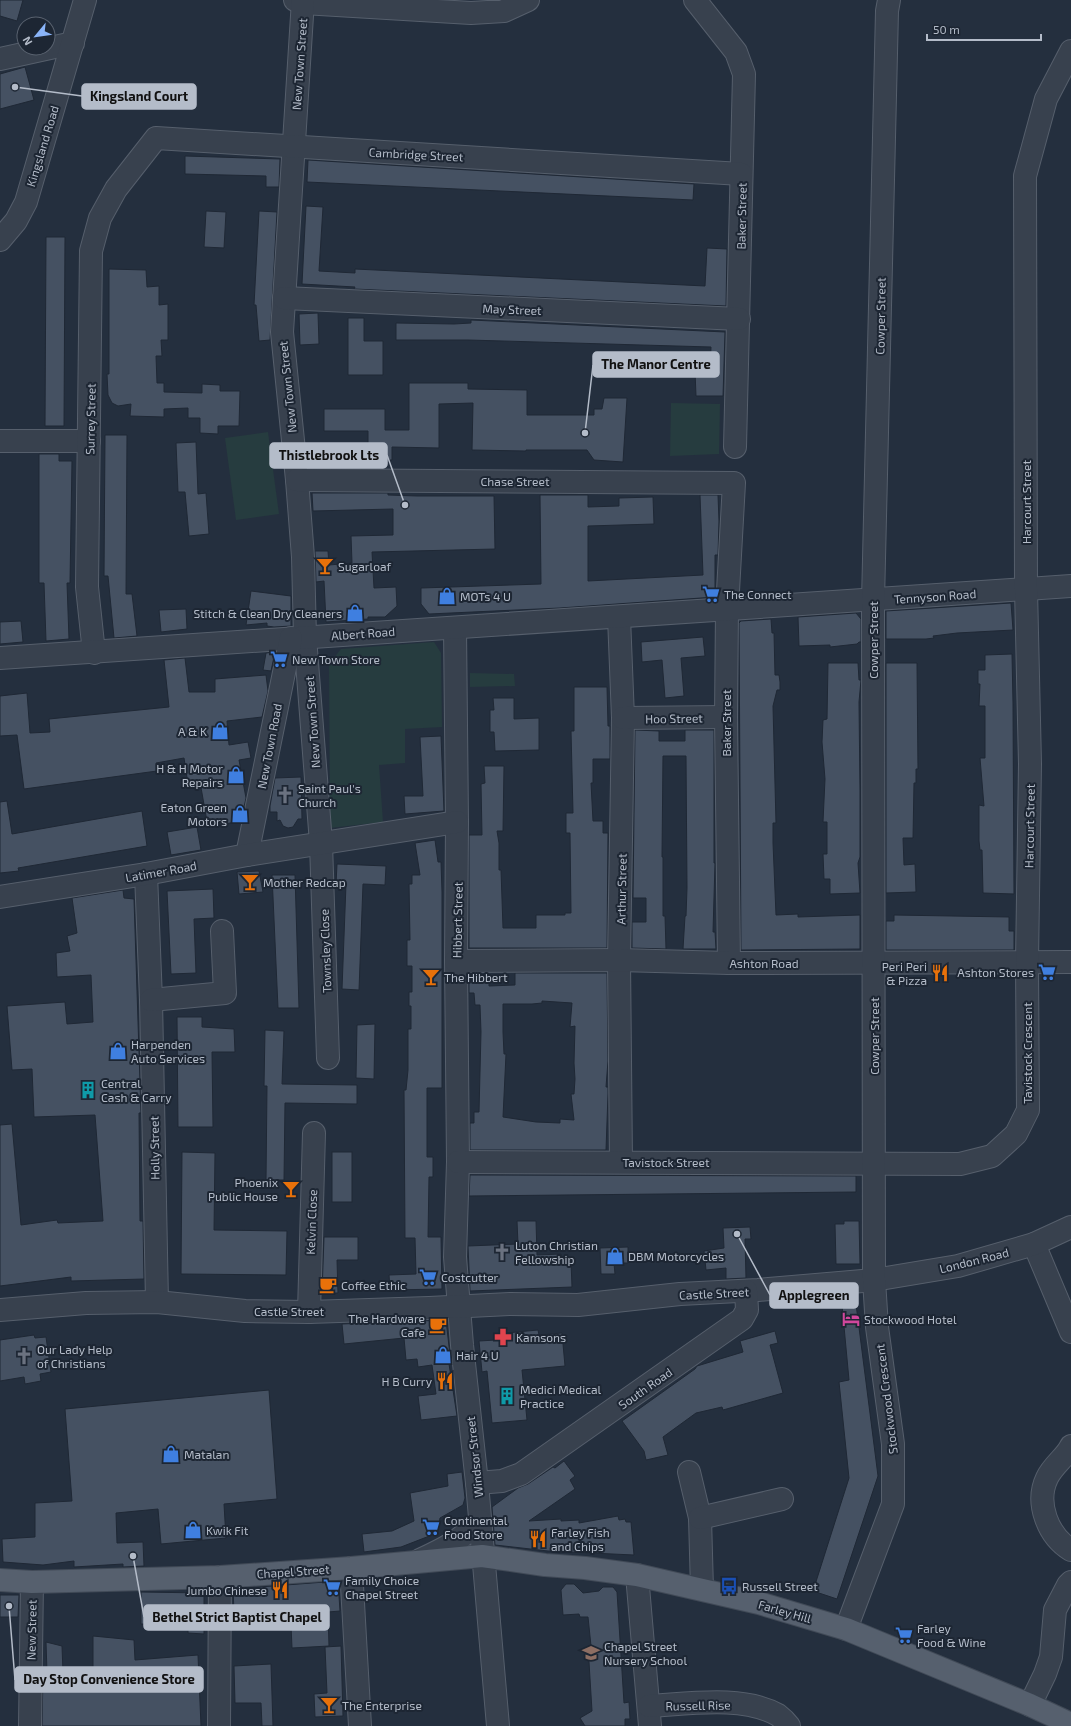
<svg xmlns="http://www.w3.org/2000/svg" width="1071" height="1726" viewBox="0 0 1071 1726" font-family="'Exo 2',sans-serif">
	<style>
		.green { fill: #263c3f }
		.building { fill: #455162; stroke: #1f2835; fill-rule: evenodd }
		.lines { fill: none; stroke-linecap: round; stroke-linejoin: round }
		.minor-casing { stroke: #565f6c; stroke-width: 24 }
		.major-casing { stroke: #414a57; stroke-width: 24 }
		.minor { stroke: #38414e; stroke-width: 22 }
		.major { stroke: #56606e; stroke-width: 22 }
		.labels { text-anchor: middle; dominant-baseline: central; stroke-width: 4; stroke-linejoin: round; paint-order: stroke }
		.street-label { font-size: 12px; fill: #b4bcc9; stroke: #1d2633 }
		.poi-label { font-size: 12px; fill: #b4bcc9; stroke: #1d2633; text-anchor: start }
		.leader { fill: none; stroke: #b4bcc9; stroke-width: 1.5 }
		.callout-dot { fill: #b4bcc9; stroke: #1d2633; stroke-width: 1.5 }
		.callout { fill: #b4bcc9; stroke: #b4bcc9; stroke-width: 1.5 }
		.callout-label { font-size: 13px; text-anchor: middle; font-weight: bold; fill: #111 }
	</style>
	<rect width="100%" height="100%" fill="#242f3e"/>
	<g class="green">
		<path d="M671 403 720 404 719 454 670 456Z"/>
		<path d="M268 432 279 514 236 520 225 438Z"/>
		<path d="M434 642 441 653 442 727 405 729V763L379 765 383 822 330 828 329 664 341 649Z"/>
		<path d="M470 673 514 674 515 686 470 687Z"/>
	</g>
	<g class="building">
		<path d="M0 0H23L17 21 0 16Z"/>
		<path d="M25 67 34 100 0 109V74Z"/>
		<path d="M185 156 280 159 279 187H266V176L185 174Z"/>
		<path d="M308 160 694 184 693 200 307 182Z"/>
		<path d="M306 206 323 207 319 271 355 273V269L705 286 707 248 727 249 726 306 354 289 355 287 302 284Z"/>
		<path d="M206 211 226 212 224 248 204 247Z"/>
		<path d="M259 211 277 212 270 340 259 341 256 305H254Z"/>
		<path d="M46 237H65L64 426H45Z"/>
		<path d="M109 269 146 270 147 287 159 286V305L168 304V340H161L162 356H156L157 383H164V392L202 393V384L220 385V391H240L239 426H218V434L200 433V418H188V408L164 409V417L130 416 131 404 118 406 112 403 108 395 107 374H109Z"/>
		<path d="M318 313 319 344 300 345 299 314Z"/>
		<path d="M348 318H364V341H383V375H348Z"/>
		<path d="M471 320 725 332 723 396H696L695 371 710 372 711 347 468 340H396V323L454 324 471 323Z"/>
		<path d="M409 383H468V389L527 390V415H594V409H602L604 398H627L623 462 594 460 587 450H526V451L472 450 473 403 439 404V448L392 447V460H368V431H324V409H385V430H409Z"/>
		<path d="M105 435H127L126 594H132L137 636 114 638 108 576H104Z"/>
		<path d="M196 442 198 494 206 493 209 534 189 536 185 492H178L176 443Z"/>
		<path d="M39 454H59V461H72L70 583H67L69 639 46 641 44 583H39Z"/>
		<path d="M312 493H388V495L417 496H494L495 549 372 552 374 588 396 587 397 606 385 617H368V619L326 622 324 581 316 582 315 551H328L329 565 352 563 351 536 393 535V509L313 511Z"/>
		<path d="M540 495H588V507L619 506V498L653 497 654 524 588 526V581L703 575 700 495H718L719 521 718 555H715V597L560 608 429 614 421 604V588L541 584Z"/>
		<path d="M251 591 291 596V626L274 627 267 626V623L246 625Z"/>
		<path d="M1011 603 1013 630 957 633 933 636 934 638 926 639H886V611Z"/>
		<path d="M186 609 187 629 161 632 159 610Z"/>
		<path d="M856 613 861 619V642H859L857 644 830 647V645L799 646 798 617Z"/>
		<path d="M771 619 772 633H774L775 675H779L780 682V690H777L773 706 776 823H773V843L776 915 798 914V917L860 915V949L741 950 739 623 741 621Z"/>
		<path d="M21 621 23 642 0 644V622Z"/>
		<path d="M703 637 705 656 681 658 684 696 665 698 662 660 642 662 641 642Z"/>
		<path d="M275 652 271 671 263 670 266 653Z"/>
		<path d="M1012 654 1013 703 1014 894 983 893 982 850H980L979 841V805L984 806 980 758H985V706H979L980 684H978V670H985V655Z"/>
		<path d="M185 658 189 692H215V679L266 675 268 691 262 717 227 721 229 745 248 742 251 758 239 760 246 798 241 821 208 827 200 782 188 784 184 758 156 763 157 771 24 789 17 735 0 736V696L27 693 30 733 50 732 49 719 169 707 164 660Z"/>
		<path d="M828 663H858L859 680H861L859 702 860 790V857L858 863 860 893 830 894V879H824L823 854H827V822H823L825 779 822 742 823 720 827 719Z"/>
		<path d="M886 663H917L918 769H916V783H914L913 838H903L904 865 915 864 916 892 886 893Z"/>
		<path d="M574 687H607L608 726H610V759H593V783H591L593 821H603V833H608L607 948H469V835H482L481 784 485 783 484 766H504L503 831H497L499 843V870H501L503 928H536V915H565V913H571L570 833H566V813H573L571 731H574Z"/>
		<path d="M493 698H514V719L539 718V750L495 751 494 732H490V710H494Z"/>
		<path d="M635 730 659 731V741H685V730H714V863H715L713 932H715L716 949H683L685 916H686L687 888 686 756H663L662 857H663V916H665L666 949 632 948V922H646V898H633Z"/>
		<path d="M441 736 444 811 405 814 404 796H423L420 737Z"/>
		<path d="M301 777 302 819H298L293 827 288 828 283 826 280 820 277 821V812H270V806L275 778Z"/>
		<path d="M7 801 12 834 142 811 147 846 18 868 19 871 0 873V802Z"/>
		<path d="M197 827 201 850 171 855 167 832Z"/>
		<path d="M435 840 438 862H441L442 892V1088H427V1157H433V1177H429L428 1237H441L442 1289 390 1290 389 1275 416 1274 415 1238H405L404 1090H406L408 1070V1029H411V1006H409V992H412V966H407V940H410L409 884H412V875H420L415 843Z"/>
		<path d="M337 864 386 866 385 885 363 884 359 990 342 989 346 884H336Z"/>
		<path d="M259 871 263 892 239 894 237 872Z"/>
		<path d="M272 875H295L299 1008H278Z"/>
		<path d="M213 889 214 918 194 919 196 973 171 974 167 891Z"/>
		<path d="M123 890 124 898 134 899 141 1113H139L140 1221H143L144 1279 71 1281V1277L0 1286V1125L12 1124 21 1225 57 1220 58 1223 103 1221 95 1115 34 1117 32 1069 12 1070 7 1006 65 1002 67 1024 93 1022 91 975 57 977 56 953 70 951 67 936 77 933 72 898Z"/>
		<path d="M894 915 1009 917V931H1014V950H886V921H894Z"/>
		<path d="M515 973H607L608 1061 606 1087H608V1094L606 1150H470V1123H474V1112H479L481 1032 480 1005H475L474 993H469V980L489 979V986L515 985ZM542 1001 572 1003 570 1027 575 1026 574 1063 575 1079 574 1094H571L574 1120 560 1119V1123L536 1122 503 1117 506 1054H504L503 1032V1004H532L542 1003Z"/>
		<path d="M177 1017H202V1027L234 1029 235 1052H212L213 1127H178Z"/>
		<path d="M375 1024 374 1079 356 1078 357 1025Z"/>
		<path d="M265 1030 284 1031 282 1084 357 1085V1104L285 1103 284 1180H266L267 1086H264Z"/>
		<path d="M182 1152 215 1153 214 1230 287 1231 286 1275 181 1274Z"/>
		<rect x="332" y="1152" width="20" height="50"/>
		<path d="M470 1175 856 1176V1192L469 1196Z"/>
		<path d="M517 1221H536L537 1255 561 1254V1262L571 1261 572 1287 470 1291 468 1246 518 1244Z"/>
		<path d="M844 1221H859L860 1264H836L835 1224H844Z"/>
		<path d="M750 1227 751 1239H745L746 1278 726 1279V1268L706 1270 704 1251 724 1248 723 1228Z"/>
		<path d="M324 1237H358V1260H337L338 1293H322Z"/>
		<path d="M628 1247V1263H614L615 1274H601L600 1248Z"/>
		<path d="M856 1304 878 1476 837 1599 813 1591 849 1478 839 1382 849 1380 842 1305Z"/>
		<path d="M446 1320 451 1364H449L457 1416 421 1420 418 1396 436 1394 432 1365 418 1367 417 1359 406 1360 404 1338 344 1344 342 1324Z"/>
		<path d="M538 1330 539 1335 562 1333 565 1366 522 1370 527 1420 492 1423 487 1371 482 1372 479 1341 496 1340V1334Z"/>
		<path d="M775 1331 778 1343 770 1345 783 1393 723 1410 722 1407 696 1413 663 1437 668 1455 646 1460 644 1451 622 1421 695 1369 697 1366 743 1352 740 1341Z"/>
		<path d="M34 1335 35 1338 46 1337 51 1372 40 1374 41 1381 25 1384 24 1377 0 1381V1340Z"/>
		<path d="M269 1390 277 1499 224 1504 226 1538 161 1544 158 1509 116 1513 117 1543 143 1542 144 1566 123 1567V1564L74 1567V1561L43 1565 3 1562 2 1539 35 1537V1503L72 1501 65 1409Z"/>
		<path d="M564 1461 575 1476 570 1480 575 1489 529 1521 561 1519V1521L579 1520V1523L618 1516 619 1520 625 1519 626 1522H631L634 1555 548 1551 495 1545 492 1507 518 1488 528 1484 553 1467 555 1468Z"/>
		<path d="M462 1472 465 1498 463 1505 440 1518 438 1530 432 1535 401 1547 364 1552 362 1534 392 1531 414 1521 410 1493 448 1486 447 1474Z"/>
		<path d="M338 1581 340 1611 328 1612 329 1646 292 1648 291 1625 263 1626 262 1610 234 1612 233 1589Z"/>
		<path d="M566 1584H574L583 1593 599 1591 603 1587H613L617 1592 624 1703 629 1702 630 1719H625V1726H585L580 1718 592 1711 588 1646H591L588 1617H580L579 1614 563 1615 561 1590Z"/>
		<path d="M141 1592 204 1593V1634L188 1633V1625L141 1624Z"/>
		<path d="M0 1595H19L18 1617H0Z"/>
		<path d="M93 1636 134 1640 135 1660 198 1655 201 1726H42L43 1673H47L46 1642 62 1646 63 1673 93 1678Z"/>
		<path d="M341 1646 343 1716 315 1717 314 1694 327 1693 325 1647Z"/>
		<path d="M271 1664 273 1726H262L261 1703H235L234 1666Z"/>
	</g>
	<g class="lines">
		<g class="minor-casing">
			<g id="minor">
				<path d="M295 0 303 3 471 13 504 11 528 0"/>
				<path d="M303 0 282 332 297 480 303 557 305 637 321 843 328 1058"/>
				<path d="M695 0 736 52 744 74 735 447"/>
				<path d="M0 59 73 43"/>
				<path d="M0 240 16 221 26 202 85 0"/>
				<path d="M284 298 739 319"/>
				<path d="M0 441H89"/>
				<path d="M297 480 734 483 727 609 726 717 729 963"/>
				<path d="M619 617 623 718 619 960 621 1162"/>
				<path d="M455 628 457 822 456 961 458 1162 455 1257 462 1345 477 1483 498 1726"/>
				<path d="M94 653 87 587 91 251 100 218 116 189 156 138 741 174"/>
				<path d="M0 658 1071 586"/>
				<path d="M623 718 726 717"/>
				<path d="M247 855 291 638"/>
				<path d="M146 874 151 1000 157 1302"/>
				<path d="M0 897 146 874 247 855 457 822"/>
				<path d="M456 961 619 960 729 963 1071 962"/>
				<path d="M151 1000 225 993 222 931"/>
				<path d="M458 1162 960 1164 992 1156 1016 1134 1028 1110 1027 962 1030 764 1026 589 1025 176 1046 99 1071 51"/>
				<path d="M1034 1244 1071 1332"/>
				<path d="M0 1310 86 1303 157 1302 245 1311 309 1312 429 1308 510 1304 578 1305 680 1294 758 1290 874 1280 958 1266 1034 1244 1071 1227"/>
				<path d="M309 1312 314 1133"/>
				<path d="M1071 1446C1067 1456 1053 1465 1047 1478 1035 1503 1048 1536 1071 1550"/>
				<path d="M689 1472 700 1518 702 1589"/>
				<path d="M477 1483 502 1481 521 1474 742 1319 747 1310 746 1291"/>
				<path d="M700 1518 782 1499"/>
				<path d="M420 1560C446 1548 459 1541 480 1521"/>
				<path d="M351 1568 360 1726"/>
				<path d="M637 1575 650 1726"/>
				<path d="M846 1629 893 1504V1444L877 1327 874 1280 873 601 887 11 889 0"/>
				<path d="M1030 1705 1045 1674 1051 1657 1055 1610 1068 1585 1071 1582"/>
				<path d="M649 1706C688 1704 743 1695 778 1715 782 1718 786 1722 789 1726"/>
				<path d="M30 1726 32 1582"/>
				<path d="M219 1726 220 1577"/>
			</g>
		</g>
		<g class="major-casing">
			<path id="major" d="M0 1580 32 1582 220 1577 351 1568 482 1556 545 1565 585 1568 637 1575 759 1603 846 1629 1030 1705 1071 1724"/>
		</g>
		<use href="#minor" class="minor"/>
		<use href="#major" class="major"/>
	</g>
	<defs>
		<g id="bar-bare" transform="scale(1.38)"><path d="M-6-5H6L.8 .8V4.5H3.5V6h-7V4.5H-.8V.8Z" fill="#e8710a" stroke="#1d2633" stroke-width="2.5" paint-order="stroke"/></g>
		<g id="supermarket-bare" transform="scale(1.38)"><path d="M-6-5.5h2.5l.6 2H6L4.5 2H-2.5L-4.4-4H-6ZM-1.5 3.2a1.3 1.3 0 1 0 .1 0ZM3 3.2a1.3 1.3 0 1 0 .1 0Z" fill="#3f7fe0" stroke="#1d2633" stroke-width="2.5" paint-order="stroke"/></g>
		<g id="shop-bare" transform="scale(1.38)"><path d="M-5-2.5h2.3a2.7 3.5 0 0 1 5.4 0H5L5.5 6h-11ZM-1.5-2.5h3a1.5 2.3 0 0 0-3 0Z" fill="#3f7fe0" stroke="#1d2633" stroke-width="2.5" paint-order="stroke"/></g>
		<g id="church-bare" transform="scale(1.38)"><path d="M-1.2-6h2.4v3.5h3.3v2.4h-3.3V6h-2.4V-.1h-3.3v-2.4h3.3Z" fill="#6b7280" stroke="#1d2633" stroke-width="2.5" paint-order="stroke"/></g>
		<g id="restaurant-bare" transform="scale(1.38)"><path d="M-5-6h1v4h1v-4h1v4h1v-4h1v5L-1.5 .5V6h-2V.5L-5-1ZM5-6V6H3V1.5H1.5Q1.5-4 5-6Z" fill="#e8710a" stroke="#1d2633" stroke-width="2.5" paint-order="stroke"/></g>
		<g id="building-bare" transform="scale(1.38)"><path d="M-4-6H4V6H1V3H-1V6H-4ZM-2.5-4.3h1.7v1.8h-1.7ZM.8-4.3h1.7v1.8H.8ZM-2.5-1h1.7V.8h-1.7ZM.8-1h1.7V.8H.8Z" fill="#0f9aa8" stroke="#1d2633" stroke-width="2.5" paint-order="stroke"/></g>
		<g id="cafe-bare" transform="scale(1.38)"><path d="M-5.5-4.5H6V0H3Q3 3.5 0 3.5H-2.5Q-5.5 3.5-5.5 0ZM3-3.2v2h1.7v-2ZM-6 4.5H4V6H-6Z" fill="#e8710a" stroke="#1d2633" stroke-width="2.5" paint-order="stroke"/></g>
		<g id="hotel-bare" transform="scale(1.38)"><path d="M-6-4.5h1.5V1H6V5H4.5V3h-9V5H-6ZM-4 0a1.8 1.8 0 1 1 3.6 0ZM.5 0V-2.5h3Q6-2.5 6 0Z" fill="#d1479c" stroke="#1d2633" stroke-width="2.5" paint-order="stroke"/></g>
		<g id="pharmacy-bare" transform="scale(1.38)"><path d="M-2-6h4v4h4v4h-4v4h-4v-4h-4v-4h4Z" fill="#e0444e" stroke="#1d2633" stroke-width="2.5" paint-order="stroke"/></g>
		<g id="bus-bare" transform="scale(1.38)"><path d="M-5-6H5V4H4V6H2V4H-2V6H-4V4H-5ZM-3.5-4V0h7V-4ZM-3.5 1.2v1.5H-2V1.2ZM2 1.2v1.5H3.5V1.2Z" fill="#1a4fb4" stroke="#1d2633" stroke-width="2.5" paint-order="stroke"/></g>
		<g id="school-bare" transform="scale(1.38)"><path d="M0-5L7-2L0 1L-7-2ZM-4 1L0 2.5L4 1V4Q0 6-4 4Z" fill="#8d6e63" stroke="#1d2633" stroke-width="2.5" paint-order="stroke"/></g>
	</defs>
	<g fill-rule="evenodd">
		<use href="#bar-bare" x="325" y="566"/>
		<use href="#supermarket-bare" x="711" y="594"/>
		<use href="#shop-bare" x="447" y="596"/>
		<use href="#shop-bare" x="355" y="613"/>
		<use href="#supermarket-bare" x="279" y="659"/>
		<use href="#shop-bare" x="220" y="731"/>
		<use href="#shop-bare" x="236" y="775"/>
		<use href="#church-bare" x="285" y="795"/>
		<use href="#shop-bare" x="240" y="814"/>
		<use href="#bar-bare" x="250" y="882"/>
		<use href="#supermarket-bare" x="1047" y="972"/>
		<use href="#restaurant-bare" x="940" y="973"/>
		<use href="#bar-bare" x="431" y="977"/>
		<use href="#shop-bare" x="118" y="1051"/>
		<use href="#building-bare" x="88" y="1090"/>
		<use href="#bar-bare" x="291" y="1189"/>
		<use href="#church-bare" x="502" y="1252"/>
		<use href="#shop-bare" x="615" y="1256"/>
		<use href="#supermarket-bare" x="428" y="1277"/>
		<use href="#cafe-bare" x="328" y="1285"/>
		<use href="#hotel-bare" x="851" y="1319"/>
		<use href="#cafe-bare" x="438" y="1325"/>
		<use href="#pharmacy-bare" x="503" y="1337"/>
		<use href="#shop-bare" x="443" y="1355"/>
		<use href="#church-bare" x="24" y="1356"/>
		<use href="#restaurant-bare" x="445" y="1381"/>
		<use href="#building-bare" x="507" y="1396"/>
		<use href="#shop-bare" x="171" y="1454"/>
		<use href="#supermarket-bare" x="431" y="1527"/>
		<use href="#shop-bare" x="193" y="1530"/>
		<use href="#restaurant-bare" x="538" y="1539"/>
		<use href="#bus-bare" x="729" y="1586"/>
		<use href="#supermarket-bare" x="332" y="1587"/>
		<use href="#restaurant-bare" x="280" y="1590"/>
		<use href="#supermarket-bare" x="904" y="1635"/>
		<use href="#school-bare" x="591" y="1653"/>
		<use href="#bar-bare" x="329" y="1705"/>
	</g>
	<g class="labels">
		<g class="street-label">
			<text transform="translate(299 64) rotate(-86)">New Town Street</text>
			<text transform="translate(42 146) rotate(-73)">Kingsland Road</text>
			<text transform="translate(416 154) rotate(3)">Cambridge Street</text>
			<text transform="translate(741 216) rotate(-89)">Baker Street</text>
			<text transform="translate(512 309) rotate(2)">May Street</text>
			<text transform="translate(880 316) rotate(-89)">Cowper Street</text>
			<text transform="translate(287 387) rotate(-96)">New Town Street</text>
			<text transform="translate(90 419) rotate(-89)">Surrey Street</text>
			<text x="515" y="481">Chase Street</text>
			<text transform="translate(1026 502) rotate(-90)">Harcourt Street</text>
			<text transform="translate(935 596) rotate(-4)">Tennyson Road</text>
			<text transform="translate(363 633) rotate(-4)">Albert Road</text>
			<text transform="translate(873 640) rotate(-90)">Cowper Street</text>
			<text transform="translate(674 718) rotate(-1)">Hoo Street</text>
			<text transform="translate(312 722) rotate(-94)">New Town Street</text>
			<text transform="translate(726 723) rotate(-90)">Baker Street</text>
			<text transform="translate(269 746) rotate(-79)">New Town Road</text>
			<text transform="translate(1029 826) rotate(-89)">Harcourt Street</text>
			<text transform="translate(161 871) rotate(-10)">Latimer Road</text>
			<text transform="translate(621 889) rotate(-89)">Arthur Street</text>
			<text transform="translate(457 920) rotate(-89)">Hibbert Street</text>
			<text transform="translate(325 951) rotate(-92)">Townsley Close</text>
			<text x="764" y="963">Ashton Road</text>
			<text transform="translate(874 1036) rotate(-90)">Cowper Street</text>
			<text transform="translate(1027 1053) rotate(-90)">Tavistock Crescent</text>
			<text transform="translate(154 1148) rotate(-91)">Holly Street</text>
			<text x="666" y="1162">Tavistock Street</text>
			<text transform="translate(311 1222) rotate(-88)">Kelvin Close</text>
			<text transform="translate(974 1260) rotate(-14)">London Road</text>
			<text transform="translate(714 1293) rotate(-3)">Castle Street</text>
			<text x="289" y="1311">Castle Street</text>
			<text transform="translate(645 1388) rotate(-35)">South Road</text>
			<text transform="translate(886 1399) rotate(-97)">Stockwood Crescent</text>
			<text transform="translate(474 1457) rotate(-96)">Windsor Street</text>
			<text transform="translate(293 1571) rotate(-4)">Chapel Street</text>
			<text transform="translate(785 1611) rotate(16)">Farley Hill</text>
			<text transform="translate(31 1630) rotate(-89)">New Street</text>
			<text transform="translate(698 1705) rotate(-1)">Russell Rise</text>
		</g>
		<g class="poi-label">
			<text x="338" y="566">Sugarloaf</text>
			<text x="724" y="594">The Connect</text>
			<text x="460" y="596">MOTs 4 U</text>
			<text x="342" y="613" text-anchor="end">Stitch &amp; Clean Dry Cleaners</text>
			<text x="292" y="659">New Town Store</text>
			<text x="207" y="731" text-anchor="end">A &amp; K</text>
			<text x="223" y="768" text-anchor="end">H &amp; H Motor<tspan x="223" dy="14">Repairs</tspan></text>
			<text x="298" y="788">Saint Paul's<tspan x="298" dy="14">Church</tspan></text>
			<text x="227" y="807" text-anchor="end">Eaton Green<tspan x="227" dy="14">Motors</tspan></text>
			<text x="263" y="882">Mother Redcap</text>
			<text x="927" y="966" text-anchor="end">Peri Peri<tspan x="927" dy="14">&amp; Pizza</tspan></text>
			<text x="1034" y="972" text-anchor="end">Ashton Stores</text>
			<text x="444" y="977">The Hibbert</text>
			<text x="131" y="1044">Harpenden<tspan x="131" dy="14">Auto Services</tspan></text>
			<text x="101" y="1083">Central<tspan x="101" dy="14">Cash &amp; Carry</tspan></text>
			<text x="278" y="1182" text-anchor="end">Phoenix<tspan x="278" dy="14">Public House</tspan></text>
			<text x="515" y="1245">Luton Christian<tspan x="515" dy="14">Fellowship</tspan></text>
			<text x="628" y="1256">DBM Motorcycles</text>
			<text x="441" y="1277">Costcutter</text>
			<text x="341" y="1285">Coffee Ethic</text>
			<text x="425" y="1318" text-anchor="end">The Hardware<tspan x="425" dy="14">Cafe</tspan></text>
			<text x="864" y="1319">Stockwood Hotel</text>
			<text x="516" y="1337">Kamsons</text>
			<text x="37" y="1349">Our Lady Help<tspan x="37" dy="14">of Christians</tspan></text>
			<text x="456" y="1355">Hair 4 U</text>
			<text x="432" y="1381" text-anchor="end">H B Curry</text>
			<text x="520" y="1389">Medici Medical<tspan x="520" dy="14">Practice</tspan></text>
			<text x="184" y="1454">Matalan</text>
			<text x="444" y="1520">Continental<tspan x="444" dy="14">Food Store</tspan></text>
			<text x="206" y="1530">Kwik Fit</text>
			<text x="551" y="1532">Farley Fish<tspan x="551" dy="14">and Chips</tspan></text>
			<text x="345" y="1580">Family Choice<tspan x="345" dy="14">Chapel Street</tspan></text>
			<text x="742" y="1586">Russell Street</text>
			<text x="267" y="1590" text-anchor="end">Jumbo Chinese</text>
			<text x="917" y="1628">Farley<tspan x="917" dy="14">Food &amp; Wine</tspan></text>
			<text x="604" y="1646">Chapel Street<tspan x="604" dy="14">Nursery School</tspan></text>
			<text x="342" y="1705">The Enterprise</text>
		</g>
	</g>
	<path class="leader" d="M15 87L82 96M585 433L593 365M405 505L387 455M737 1234L770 1295M133 1556L144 1617M9 1606L15 1680"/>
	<g class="callout-dot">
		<circle cx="15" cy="87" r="4"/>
		<circle cx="585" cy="433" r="4"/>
		<circle cx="405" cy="505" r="4"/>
		<circle cx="737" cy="1234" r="4"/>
		<circle cx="133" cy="1556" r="4"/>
		<circle cx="9" cy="1606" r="4"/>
	</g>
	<g class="callout">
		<rect x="82" y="84" width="114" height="25" rx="4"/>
		<rect x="593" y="352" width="126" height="25" rx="4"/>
		<rect x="270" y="443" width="117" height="25" rx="4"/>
		<rect x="770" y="1283" width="88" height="25" rx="4"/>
		<rect x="144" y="1605" width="185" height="25" rx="4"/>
		<rect x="15" y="1667" width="188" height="25" rx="4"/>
	</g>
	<g class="callout-label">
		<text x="139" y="101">Kingsland Court</text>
		<text x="656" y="369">The Manor Centre</text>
		<text x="329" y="460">Thistlebrook Lts</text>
		<text x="814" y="1300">Applegreen</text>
		<text x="237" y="1622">Bethel Strict Baptist Chapel</text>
		<text x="109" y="1684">Day Stop Convenience Store</text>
	</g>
	<g transform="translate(36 36) rotate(241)"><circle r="19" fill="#1d2633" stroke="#59626f"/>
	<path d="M0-3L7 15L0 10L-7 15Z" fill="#8ab4f8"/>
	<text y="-6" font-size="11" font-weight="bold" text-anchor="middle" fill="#b4bcc9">N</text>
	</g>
	<path d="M927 34v6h114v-6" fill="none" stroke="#b4bcc9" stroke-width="2"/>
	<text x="933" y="34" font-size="12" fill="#b4bcc9" stroke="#1d2633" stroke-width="3" paint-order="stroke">50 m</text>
</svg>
